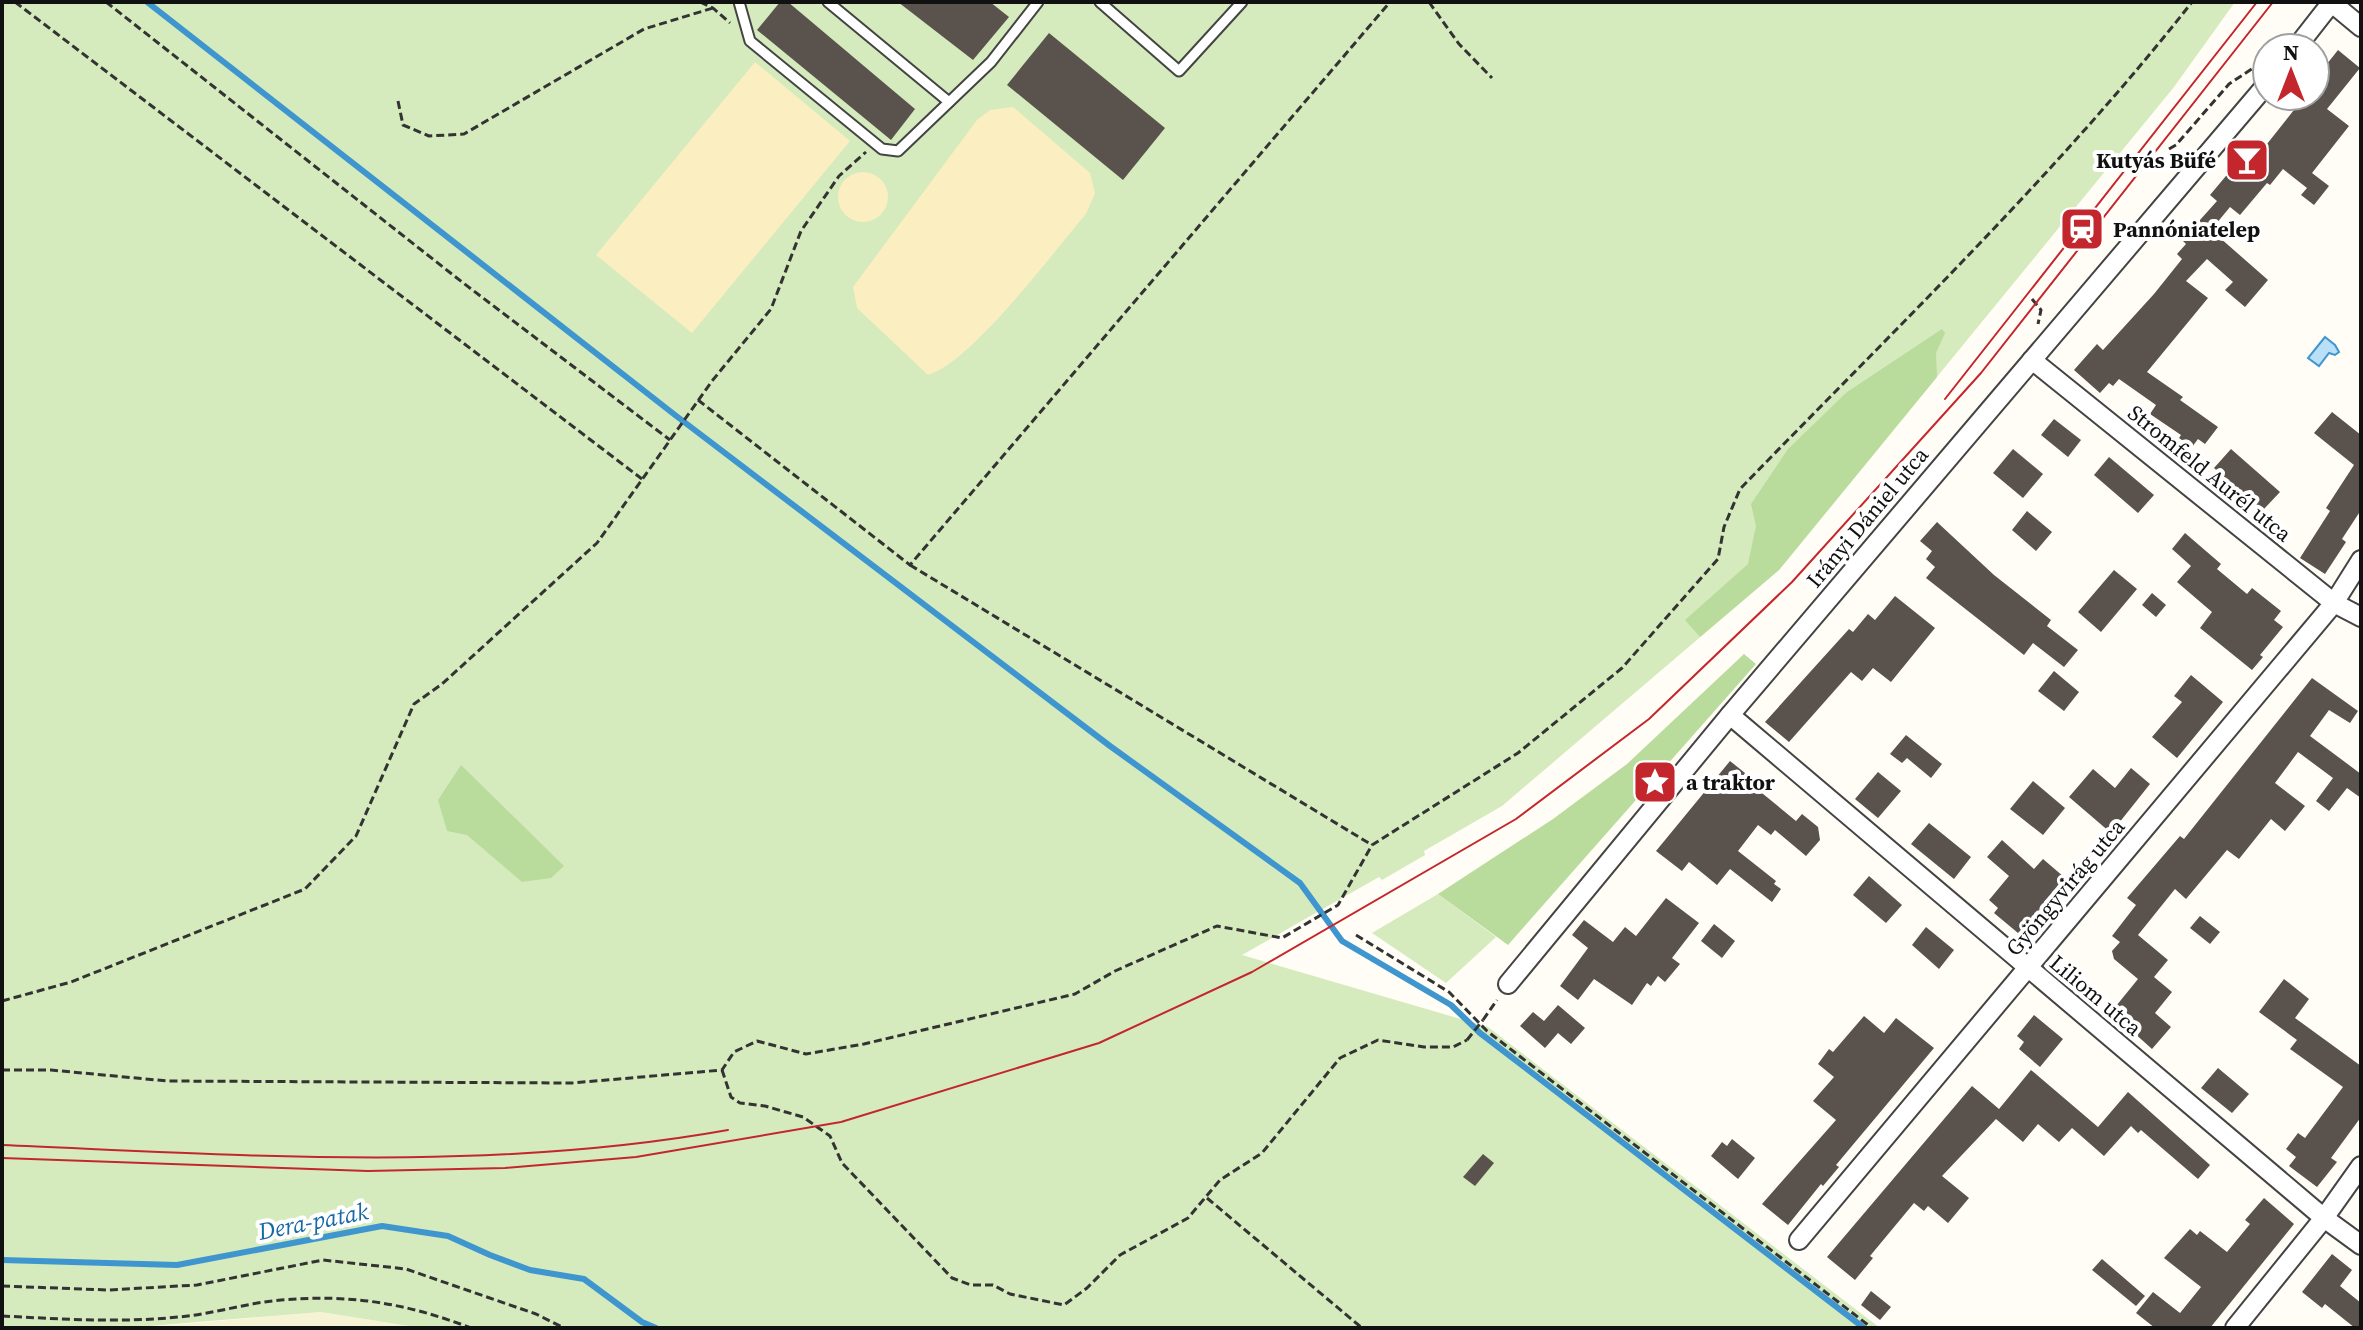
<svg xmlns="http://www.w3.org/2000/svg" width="2363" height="1330" viewBox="0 0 2363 1330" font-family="'Source Serif 4',serif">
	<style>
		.farmland { fill: #f6f3d4 }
		.green { fill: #d5ebbd }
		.forest { fill: #b9dc9c }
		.sand { fill: #fbeec1 }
		.water { fill: #b9e0f7; stroke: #3f96cf; stroke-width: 2 }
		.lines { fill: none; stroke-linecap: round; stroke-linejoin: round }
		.stream { stroke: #3f96cf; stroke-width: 6 }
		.building { fill: #5a524d }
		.service-casing { stroke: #444; stroke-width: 13 }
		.minor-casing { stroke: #444; stroke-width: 22 }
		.path { stroke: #333; stroke-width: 3; stroke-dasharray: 8 4; stroke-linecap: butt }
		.service { stroke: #fff; stroke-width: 9 }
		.minor { stroke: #fff; stroke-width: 18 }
		.tram { stroke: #c4262e; stroke-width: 2 }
		.path-bridge { stroke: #333; stroke-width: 3; stroke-dasharray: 8 4; stroke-linecap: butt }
		.labels { text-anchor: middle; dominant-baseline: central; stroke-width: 8; stroke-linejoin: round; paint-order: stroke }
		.poi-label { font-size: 22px; font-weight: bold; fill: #111; stroke: #fff; text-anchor: start }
		.street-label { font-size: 22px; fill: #111; stroke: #fff }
		.water-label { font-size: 24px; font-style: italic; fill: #1768a6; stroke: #fff }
	</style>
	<rect width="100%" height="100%" fill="#fffdf5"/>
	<path class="farmland" d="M321 1312 421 1328H126L183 1324Z"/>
	<g class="green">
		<path d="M2 2H2235L2174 87 1779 570 1502 806 1424 851 1425 855 1382 880 1379 877 1242 955 1488 1027 1880 1328H421L321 1312 126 1328H2Z"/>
		<path d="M1438 894 1496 937 1446 983 1372 933Z"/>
	</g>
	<g class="forest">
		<path d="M1942 329 1945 333 1936 353 1937 377 1779 570 1700 637 1685 620 1748 564 1756 526 1751 504 1788 449 1847 392Z"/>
		<path d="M1744 654 1756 664 1508 945 1438 894 1553 819 1627 764Z"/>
		<path d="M461 765 564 866 551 878 522 882 467 835 447 831 438 800Z"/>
	</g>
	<g class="sand">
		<path d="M755 62 850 141 692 333 596 255Z"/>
		<path d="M1013 107 1090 173 1095 193 1086 214C1053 252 972 362 928 375L857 308 853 287 977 120 990 110Z"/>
		<circle cx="863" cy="197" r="25"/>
	</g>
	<path class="water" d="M2325 337 2335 345 2339 352 2335 355 2329 353 2319 366 2308 358Z"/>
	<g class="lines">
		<g class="stream">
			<path d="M147 2 675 415 1110 746 1300 883 1342 941 1451 1005 1480 1033 1864 1328"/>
			<path d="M2 1260 177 1265 382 1226 448 1236 490 1255 530 1270 584 1279 642 1322 656 1328"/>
		</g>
	</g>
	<g class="building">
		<path d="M780 2H788L915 109 891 140 757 30Z"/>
		<path d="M898 2H990L1009 17 973 60Z"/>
		<path d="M1049 33 1165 128 1123 180 1007 85Z"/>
		<path d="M2338 50 2360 68 2327 109 2349 126 2312 173 2329 186 2314 205 2301 195 2307 188 2283 169 2270 185 2267 183 2240 215 2230 207 2211 230 2268 280 2245 307 2225 290 2233 282 2207 259 2186 281 2208 298 2147 372 2183 397 2180 400 2218 427 2205 444 2198 439 2192 447 2179 438 2181 435 2150 414 2156 405 2119 379 2113 386 2109 383 2100 393 2074 370 2097 344 2103 350 2154 294 2182 259 2177 254 2186 244 2182 240 2217 201 2210 195 2246 152 2251 156 2263 141 2267 144 2305 96H2315V79Z"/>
		<path d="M2332 412 2361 435V510L2342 539 2346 542 2325 574 2300 558 2330 511 2326 508 2354 465 2314 433Z"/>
		<path d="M2054 419 2081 440 2068 457 2041 435Z"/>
		<path d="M2013 449 2043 474 2023 498 1993 473Z"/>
		<path d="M2231 449 2280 492 2263 510 2256 504 2250 511 2225 489 2230 482 2214 468Z"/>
		<path d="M2109 457 2154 495 2138 513 2094 475Z"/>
		<path d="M2027 511 2052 532 2036 551 2012 530Z"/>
		<path d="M1937 522 1994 575 2051 620 2047 626 2078 650 2064 667 2033 643 2024 655 1926 578 1935 567 1926 559 1932 551 1920 541Z"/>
		<path d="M2185 533 2221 564 2217 569 2247 594 2252 588 2281 611 2274 620 2283 627 2260 655 2263 657 2252 670 2200 628 2212 612 2177 582 2191 566 2172 549Z"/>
		<path d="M2114 570 2137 589 2101 632 2078 612Z"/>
		<path d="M2152 593 2166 605 2156 617 2142 605Z"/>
		<path d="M1895 596 1935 628 1891 682 1873 668 1862 681 1851 672 1789 742 1765 722 1849 629 1853 632 1868 614 1875 620Z"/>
		<path d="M2054 671 2079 692 2064 711 2038 691Z"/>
		<path d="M2191 675 2223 702 2177 758 2152 737 2182 702 2174 696Z"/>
		<path d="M2312 678 2358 711 2350 723 2329 710 2310 736 2361 774V798L2347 788 2329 811 2316 801 2333 778 2298 752 2275 783 2305 806 2285 831 2271 819 2239 859 2227 850 2186 899 2175 889 2138 935 2168 960 2154 977 2172 992 2155 1013 2171 1027 2152 1049 2132 1031 2134 1029 2112 1011 2138 979 2114 959 2112 951 2120 942 2112 936 2136 905 2127 898 2180 836 2184 839Z"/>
		<path d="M1906 735 1942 764 1931 778 1907 758 1902 763 1890 754Z"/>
		<path d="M1730 761 1760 785 1757 789 1796 821 1802 814 1818 827 1820 840 1806 856 1775 830 1771 835 1758 825 1738 851 1776 881 1774 884 1781 889 1772 902 1730 869 1717 885 1689 862 1682 871 1656 851Z"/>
		<path d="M2131 768 2150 784 2111 833 2069 797 2093 769 2115 788Z"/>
		<path d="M1878 772 1901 791 1878 818 1855 799Z"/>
		<path d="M2033 781 2065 808 2043 835 2010 809Z"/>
		<path d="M1929 823 1971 857 1954 879 1911 844Z"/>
		<path d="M2002 840 2034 869 2043 859 2071 883 2024 938 1994 913 1998 908 1989 900 2009 876 1987 857Z"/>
		<path d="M1869 876 1902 905 1886 923 1853 895Z"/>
		<path d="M1666 898 1699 923 1672 958 1680 964 1665 982 1658 976 1651 986 1647 983 1632 1005 1594 979 1578 1000 1560 986 1588 948 1572 935 1584 920 1613 942 1625 927 1636 936Z"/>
		<path d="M2200 916 2220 932 2210 944 2190 928Z"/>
		<path d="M1714 924 1735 941 1722 958 1701 941Z"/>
		<path d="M1926 927 1954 950 1939 969 1912 945Z"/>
		<path d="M2284 979 2309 999 2295 1018 2361 1066V1117L2331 1158 2337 1162 2317 1187 2289 1166 2296 1157 2286 1149 2298 1133 2305 1138 2343 1087 2290 1049 2297 1040 2259 1012Z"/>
		<path d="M1558 1005 1585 1028 1571 1044 1558 1033 1545 1048 1520 1026 1533 1012 1544 1021Z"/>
		<path d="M2034 1015 2063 1039 2040 1067 2019 1049 2024 1042 2017 1036Z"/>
		<path d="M1864 1016 1884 1033 1896 1018 1934 1048 1836 1165 1839 1167 1823 1186 1821 1184 1788 1225 1762 1204 1836 1120 1813 1101 1834 1077 1818 1064 1829 1049 1833 1052Z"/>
		<path d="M2218 1068 2249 1094 2232 1113 2201 1088Z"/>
		<path d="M2031 1070 2098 1127 2128 1092 2210 1165 2198 1179 2141 1130 2138 1133 2131 1126 2104 1156 2072 1128 2059 1142 2038 1124 2023 1142 1996 1119 1942 1176 1969 1198 1948 1223 1928 1206 1924 1211 1914 1203 1870 1256 1873 1258 1855 1280 1827 1257 1972 1086 1999 1109Z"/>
		<path d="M1732 1139 1755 1158 1738 1179 1711 1156 1722 1142 1727 1146Z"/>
		<path d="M1483 1154 1494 1163 1475 1186 1463 1177Z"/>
		<path d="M2264 1198 2294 1224 2210 1328H2155L2136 1313 2153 1292 2180 1313 2201 1287 2164 1258 2190 1229 2197 1235 2200 1231 2227 1252 2250 1224 2245 1220Z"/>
		<path d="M2332 1254 2352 1270 2340 1286 2361 1303V1328H2355L2325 1304 2322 1308 2302 1292Z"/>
		<path d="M2102 1259 2145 1296 2136 1306 2092 1270Z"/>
		<path d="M1871 1291 1891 1307 1880 1320 1861 1305Z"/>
	</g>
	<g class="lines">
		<g class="service-casing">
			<g id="service">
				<path d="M739 2 750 41 882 149 898 151 991 62 1038 2"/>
				<path d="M828 2 949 102"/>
				<path d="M1100 2 1179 71 1242 2"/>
			</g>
		</g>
		<g class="minor-casing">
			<g id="minor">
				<path d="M2332 3 2361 27"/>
				<path d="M2296 48 2332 2"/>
				<path d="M2032 360 2334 603 2361 617"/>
				<path d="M1730 715 2324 1218 2361 1245"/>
				<path d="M1508 984 1730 715 2267 84"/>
				<path d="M1799 1240 2334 603 2361 560"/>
				<path d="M2235 1328 2324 1218 2361 1166"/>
			</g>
		</g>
		<g class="path">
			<path d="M15 2 642 479"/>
			<path d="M106 2 462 282 670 440"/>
			<path d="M700 2 713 8 730 23"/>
			<path d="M1429 2 1459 44 1492 78"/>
			<path d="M398 101 403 125 429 136 464 134 644 29 713 8"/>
			<path d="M2169 149 2176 145 2229 84 2267 59"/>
			<path d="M2032 299 2041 310 2038 324"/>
			<path d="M698 400 910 565 1390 2"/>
			<path d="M910 565 1372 845"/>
			<path d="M1356 935 1449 992 1487 1031 1872 1328"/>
			<path d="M2 1001 71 982 305 889 356 836 414 704 442 684 597 543 712 381 771 309 801 231 839 176 866 152"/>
			<path d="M1483 1020 1497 1000"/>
			<path d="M2 1070H51L167 1081 572 1083 722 1070 734 1052 757 1041 806 1054 864 1044 1075 994 1115 971 1217 926 1282 938 1338 905 1372 845 1518 753 1622 668 1718 559 1724 527 1740 489C1892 332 2057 174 2192 2"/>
			<path d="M722 1070 731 1097 740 1103 765 1106 803 1117 830 1136 842 1163 952 1278 971 1285H993L1010 1294 1064 1305 1087 1288 1120 1255 1188 1218 1220 1180 1262 1153 1340 1058 1378 1040 1424 1047H1453L1467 1040"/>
			<path d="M1207 1198 1362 1328"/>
			<path d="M2 1286 108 1290 197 1285 323 1260 406 1269 536 1314 564 1328"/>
			<path d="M2 1316C61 1319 120 1323 179 1317 213 1314 246 1303 281 1300 350 1294 406 1303 471 1328"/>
		</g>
		<use href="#service" class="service"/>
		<use href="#minor" class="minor"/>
		<g class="tram">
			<path d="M1945 399 2257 2"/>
			<path d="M2 1145C244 1155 488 1173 728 1130"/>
			<path d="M2 1158 368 1171 505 1168 636 1157 841 1122 1099 1043 1252 972 1516 819 1649 719 1792 582 1981 373 2273 2"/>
		</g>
		<path class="path-bridge" d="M1467 1040 1483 1020"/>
	</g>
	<defs>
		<g id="bar-square" transform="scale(2.3)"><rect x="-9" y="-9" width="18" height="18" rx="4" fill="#c4262e" stroke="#fff"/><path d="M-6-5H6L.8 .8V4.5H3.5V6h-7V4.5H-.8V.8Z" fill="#fff"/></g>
		<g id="station-square" transform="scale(2.3)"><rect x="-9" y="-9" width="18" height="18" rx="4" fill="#c4262e" stroke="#fff"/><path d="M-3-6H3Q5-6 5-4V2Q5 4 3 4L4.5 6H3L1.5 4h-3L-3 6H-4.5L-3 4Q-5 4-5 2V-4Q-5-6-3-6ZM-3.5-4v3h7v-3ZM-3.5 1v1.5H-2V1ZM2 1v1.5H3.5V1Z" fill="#fff"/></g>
		<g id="sight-square" transform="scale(2.3)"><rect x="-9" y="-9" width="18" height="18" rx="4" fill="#c4262e" stroke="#fff"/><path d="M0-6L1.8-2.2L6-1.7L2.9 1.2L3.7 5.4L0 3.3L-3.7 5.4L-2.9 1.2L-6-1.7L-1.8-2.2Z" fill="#fff"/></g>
	</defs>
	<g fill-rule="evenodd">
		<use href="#bar-square" x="2247" y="160"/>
		<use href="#station-square" x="2082" y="229"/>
		<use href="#sight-square" x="1655" y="782"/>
	</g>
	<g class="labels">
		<g class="poi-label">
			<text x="2216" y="160" text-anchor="end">Kutyás Büfé</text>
			<text x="2113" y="229">Pannóniatelep</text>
			<text x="1686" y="782">a traktor</text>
		</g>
		<g class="street-label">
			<text transform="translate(2210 473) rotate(39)">Stromfeld Aurél utca</text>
			<text transform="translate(1867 517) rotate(-50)">Irányi Dániel utca</text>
			<text transform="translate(2065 887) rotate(-50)">Gyöngyvirág utca</text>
			<text transform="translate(2096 995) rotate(40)">Liliom utca</text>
		</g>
		<g class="water-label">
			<text transform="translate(313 1221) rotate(-11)">Dera-patak</text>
		</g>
	</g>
	<rect width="2363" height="1330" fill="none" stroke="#111111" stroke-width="8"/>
	<g transform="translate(2291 72)"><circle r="38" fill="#ffffff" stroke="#a0a0a0" stroke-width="2"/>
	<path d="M0-6L14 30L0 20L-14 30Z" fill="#c4262e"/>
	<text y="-12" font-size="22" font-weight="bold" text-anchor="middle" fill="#111111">N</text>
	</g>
</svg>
